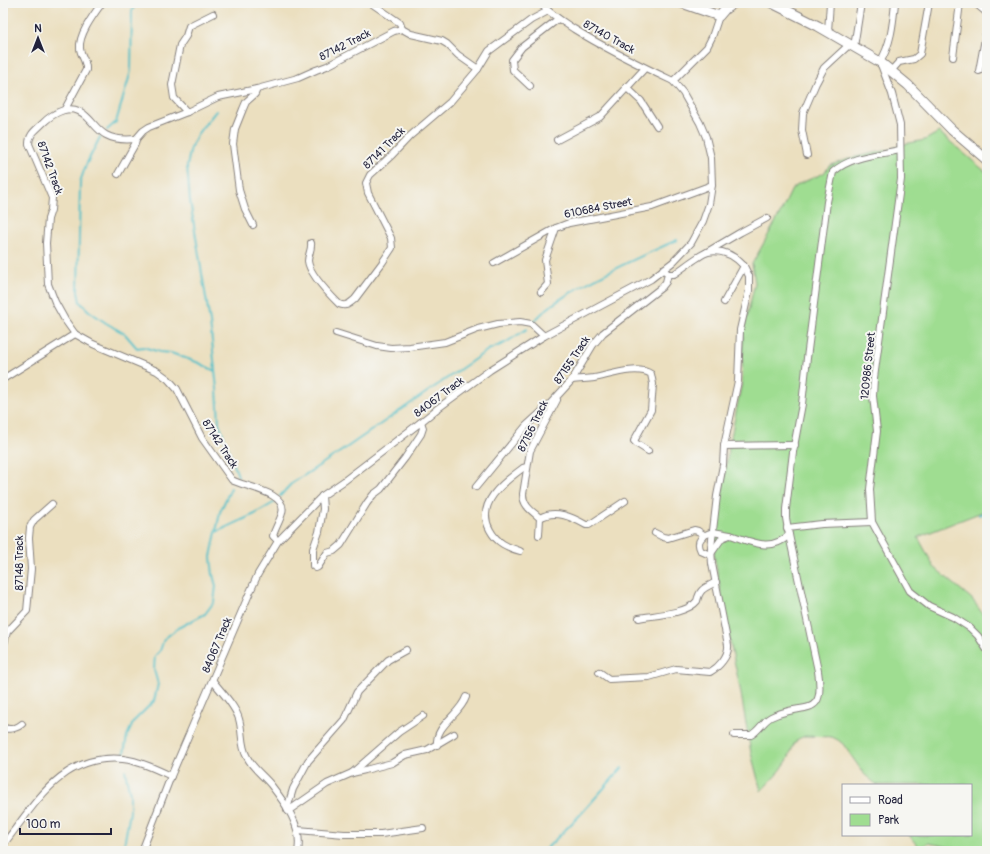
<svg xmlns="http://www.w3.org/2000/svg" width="990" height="854" viewBox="0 0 990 854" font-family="Pangolin,sans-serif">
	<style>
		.green { fill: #9fdd91; stroke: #608066 }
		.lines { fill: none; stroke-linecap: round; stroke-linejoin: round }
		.stream { stroke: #51bfc8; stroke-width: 2 }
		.street-casing { stroke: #86807d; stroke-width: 8 }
		.secondary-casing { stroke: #86807d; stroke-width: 11 }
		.street { stroke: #fff; stroke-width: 6 }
		.secondary { stroke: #fff; stroke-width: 9 }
		.labels { text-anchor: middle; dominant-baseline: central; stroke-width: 4; stroke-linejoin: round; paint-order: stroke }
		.street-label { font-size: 11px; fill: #22223b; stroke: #f6f6f2 }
	</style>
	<rect width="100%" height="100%" fill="#f6f6f2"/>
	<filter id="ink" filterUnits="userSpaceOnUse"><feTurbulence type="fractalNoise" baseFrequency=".025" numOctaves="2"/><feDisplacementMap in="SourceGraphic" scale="8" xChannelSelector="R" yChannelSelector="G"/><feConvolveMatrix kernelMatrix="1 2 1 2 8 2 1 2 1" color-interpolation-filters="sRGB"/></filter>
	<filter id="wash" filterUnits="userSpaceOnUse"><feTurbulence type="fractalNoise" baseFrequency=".012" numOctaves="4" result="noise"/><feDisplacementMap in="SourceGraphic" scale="16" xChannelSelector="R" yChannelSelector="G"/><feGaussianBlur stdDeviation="0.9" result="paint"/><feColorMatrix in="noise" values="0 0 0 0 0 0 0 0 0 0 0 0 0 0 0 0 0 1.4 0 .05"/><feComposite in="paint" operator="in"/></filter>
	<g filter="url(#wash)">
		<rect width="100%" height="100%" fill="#ebdfbf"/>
		<path class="green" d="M939 132 987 173V510L918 537 934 567 972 599 987 620V851H970L928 843 919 848 909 835H971V785H877L864 774 843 744 838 740 832 737 805 736 798 739 794 744 787 761 780 771 761 791 751 753 740 688 729 637 714 555V546L729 447 742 382 743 333 755 283 752 264 781 212 792 189 799 184 824 173 829 166 851 158 888 150 904 144 925 140Z"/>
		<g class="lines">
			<g class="stream">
				<path d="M216 111 199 132 191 147 187 166 190 201 210 322 217 389 219 423 238 476"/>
				<path d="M107 130 116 122 131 71 132 11 136 3"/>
				<path d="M100 137 86 165 80 182 78 292 80 302 89 311 106 323 125 334 137 348 143 347 160 352 171 353 199 363 215 371"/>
				<path d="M533 323C546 307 562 298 580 287 611 269 644 255 677 240"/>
				<path d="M280 496 291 484 343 450 488 350 505 343 527 329"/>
				<path d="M979 515 987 512"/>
				<path d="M216 532 255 514 275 502"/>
				<path d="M124 754 127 736 134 721 154 701 158 684 154 670 155 656 160 651 164 639 178 628 205 614 214 602 216 586 213 575 211 557 220 512 231 488"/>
				<path d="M123 851 130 812V794L125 770"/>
				<path d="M544 851 579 816 622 768"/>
			</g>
		</g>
	</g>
	<g filter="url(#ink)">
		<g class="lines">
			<g class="street-casing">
				<g id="street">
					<path d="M371 3 400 23 402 29"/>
					<path d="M540 3C550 14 562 21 574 29 606 49 639 65 673 81"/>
					<path d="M895 3C893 23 891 45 880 62L892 94 900 125 901 179 874 378 873 396 877 431 870 489 872 522 910 591 929 606 953 617 970 628 978 636 987 650"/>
					<path d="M975 3 987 13"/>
					<path d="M828 31 830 3"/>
					<path d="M854 47 861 3"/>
					<path d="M953 57 960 3"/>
					<path d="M891 71 899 62 914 59 920 54 929 3"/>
					<path d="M979 71 987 28"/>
					<path d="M530 86 513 70 512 60 522 47 558 19"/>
					<path d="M626 87 641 101 657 126"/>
					<path d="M65 109 86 70C87 62 81 56 80 49 78 35 94 14 102 3"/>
					<path d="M187 112 174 98 172 85 180 45 186 36 189 26 213 14"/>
					<path d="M557 140 600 117 645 68"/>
					<path d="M807 155 802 130 803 113 816 83 824 68 850 44"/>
					<path d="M118 174 135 144 136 139"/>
					<path d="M253 225 245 209 239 190 233 144 235 129 243 109 246 102 255 94 257 89"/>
					<path d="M311 243C312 249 308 255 308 261 309 273 330 295 339 304 346 307 349 304 355 299L382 263 392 248 391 238 368 193 366 183 370 175 392 155 410 136 450 102 478 69 489 51 531 20 548 11"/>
					<path d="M707 252 741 232 767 218"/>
					<path d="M494 263 556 228 569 223 652 207 712 185"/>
					<path d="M668 274H674C682 269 700 254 708 252 723 249 734 255 744 266L724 302"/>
					<path d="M541 292 548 284 545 260 556 228"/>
					<path d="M336 333 377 346 391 348 410 347 445 342 478 329 498 324 520 322 531 324 544 336"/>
					<path d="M3 379 75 334"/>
					<path d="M572 380C579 379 587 379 594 378 610 375 637 365 651 374L653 384 651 410 634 441 637 444 648 451"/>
					<path d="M724 446 795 445"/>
					<path d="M476 487 526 426 549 405 572 380 593 345 603 333 662 287 666 282 668 274 663 269"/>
					<path d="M322 496 323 509 319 532 313 549V566L316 568 318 567 327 553 334 551 341 545 367 503 373 495 381 489 405 458 421 434 423 428 421 422"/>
					<path d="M540 518C555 509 572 517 586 525H589L625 501"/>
					<path d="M787 528 822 524 872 522"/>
					<path d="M713 532 730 535 722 538 710 555 701 551C695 540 703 535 713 532Z"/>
					<path d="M655 533 663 537 668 538 694 530 698 531 704 535"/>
					<path d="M539 535 540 518C532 511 523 506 523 494L530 451 557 400"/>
					<path d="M730 535C750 541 770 553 789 535"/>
					<path d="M278 541 273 536C275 528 280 521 282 513 288 492 244 487 232 480L202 438 177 389 168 379 157 371 93 344 75 334 65 320 55 302 48 284 46 243 48 219 51 210 52 198 29 144C29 134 36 130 42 124 54 112 72 102 86 116 93 122 97 130 106 135 115 140 126 140 136 139L143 131 149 127 187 112 218 97 257 89 298 78 316 70 327 66 394 31 402 29 411 34 442 41 447 44 458 55 478 69"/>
					<path d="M520 551C507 547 497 543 490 530 475 503 504 482 523 468L527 467"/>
					<path d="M639 618C654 615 687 614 697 601 700 588 705 588 716 582"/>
					<path d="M3 648 7 632 27 611 31 569 29 538 30 527 34 520 52 504"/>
					<path d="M599 672 609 679 649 677 676 669 710 672C719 667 729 656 728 645L712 564 711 548 717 496 723 465 724 446 738 381 740 330 749 291V276L744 266"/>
					<path d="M213 681C222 693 235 705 239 719 243 732 240 745 247 757 253 769 263 775 271 785 285 803 303 827 298 851"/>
					<path d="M3 728C11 730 16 729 22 724"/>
					<path d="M734 735H751C759 731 763 721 771 717 803 701 826 721 818 671L789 535 786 518V509L793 452 802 404 807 358 827 202 833 172C851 156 877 155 900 150"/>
					<path d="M437 745C435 725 460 715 466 697"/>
					<path d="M352 773 399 732 423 716"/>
					<path d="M287 809 293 789 308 761 344 720 357 692 388 660 406 650"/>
					<path d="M288 811 327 784 352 773 365 770 392 763 405 755 427 750 454 734"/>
					<path d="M298 830 344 834H381L423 828"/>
					<path d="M3 845C36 803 62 753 123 759 139 761 156 769 171 776"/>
					<path d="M142 851 171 776 250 592 258 574 278 541 322 496 344 481 421 422 437 409 490 370 544 336 651 279 673 262 691 243 703 221 709 204 712 185 711 158 706 137 700 123 683 93 673 81 707 47 712 37 719 16"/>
				</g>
			</g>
			<g class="secondary-casing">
				<g id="secondary">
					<path d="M682 3 719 16 725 9 734 3"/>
					<path d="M772 3 818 26 880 62 908 85 952 130 987 160"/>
				</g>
			</g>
			<use href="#street" class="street"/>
			<use href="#secondary" class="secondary"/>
		</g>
	</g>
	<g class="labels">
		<g class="street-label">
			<text transform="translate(609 37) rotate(29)">87140 Track</text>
			<text transform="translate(345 45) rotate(-27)">87142 Track</text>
			<text transform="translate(384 148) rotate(-45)">87141 Track</text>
			<text transform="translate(50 168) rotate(70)">87142 Track</text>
			<text transform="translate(598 208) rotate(-11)">610684 Street</text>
			<text transform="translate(572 360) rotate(-56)">87155 Track</text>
			<text transform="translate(868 366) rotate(-84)">120986 Street</text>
			<text transform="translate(439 397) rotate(-37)">84067 Track</text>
			<text transform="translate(533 426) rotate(-64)">87156 Track</text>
			<text transform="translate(220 444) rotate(57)">87142 Track</text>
			<text transform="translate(19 563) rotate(-90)">87148 Track</text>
			<text transform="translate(217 645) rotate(-67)">84067 Track</text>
		</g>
	</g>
	<rect width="990" height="854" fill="none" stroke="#f6f6f2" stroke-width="16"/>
	<rect x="842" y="784" width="130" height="52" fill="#f6f6f2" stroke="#a1a1a9"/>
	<rect x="850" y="797" width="20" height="6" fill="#ffffff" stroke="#a1a1a9"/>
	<text x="878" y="804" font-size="12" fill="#22223b">Road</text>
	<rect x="850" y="814" width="20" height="12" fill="#9fdd91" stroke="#a1a1a9"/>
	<text x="878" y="824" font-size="12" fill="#22223b">Park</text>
	<g transform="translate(38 38)" stroke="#f6f6f2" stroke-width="3" paint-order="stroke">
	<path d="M0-3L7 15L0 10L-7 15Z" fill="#22223b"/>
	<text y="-6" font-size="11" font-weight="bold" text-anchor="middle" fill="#22223b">N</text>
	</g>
	<path d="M20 828v6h91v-6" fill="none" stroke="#22223b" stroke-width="2"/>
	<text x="26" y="828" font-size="12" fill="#22223b" stroke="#f6f6f2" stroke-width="3" paint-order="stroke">100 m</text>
</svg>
